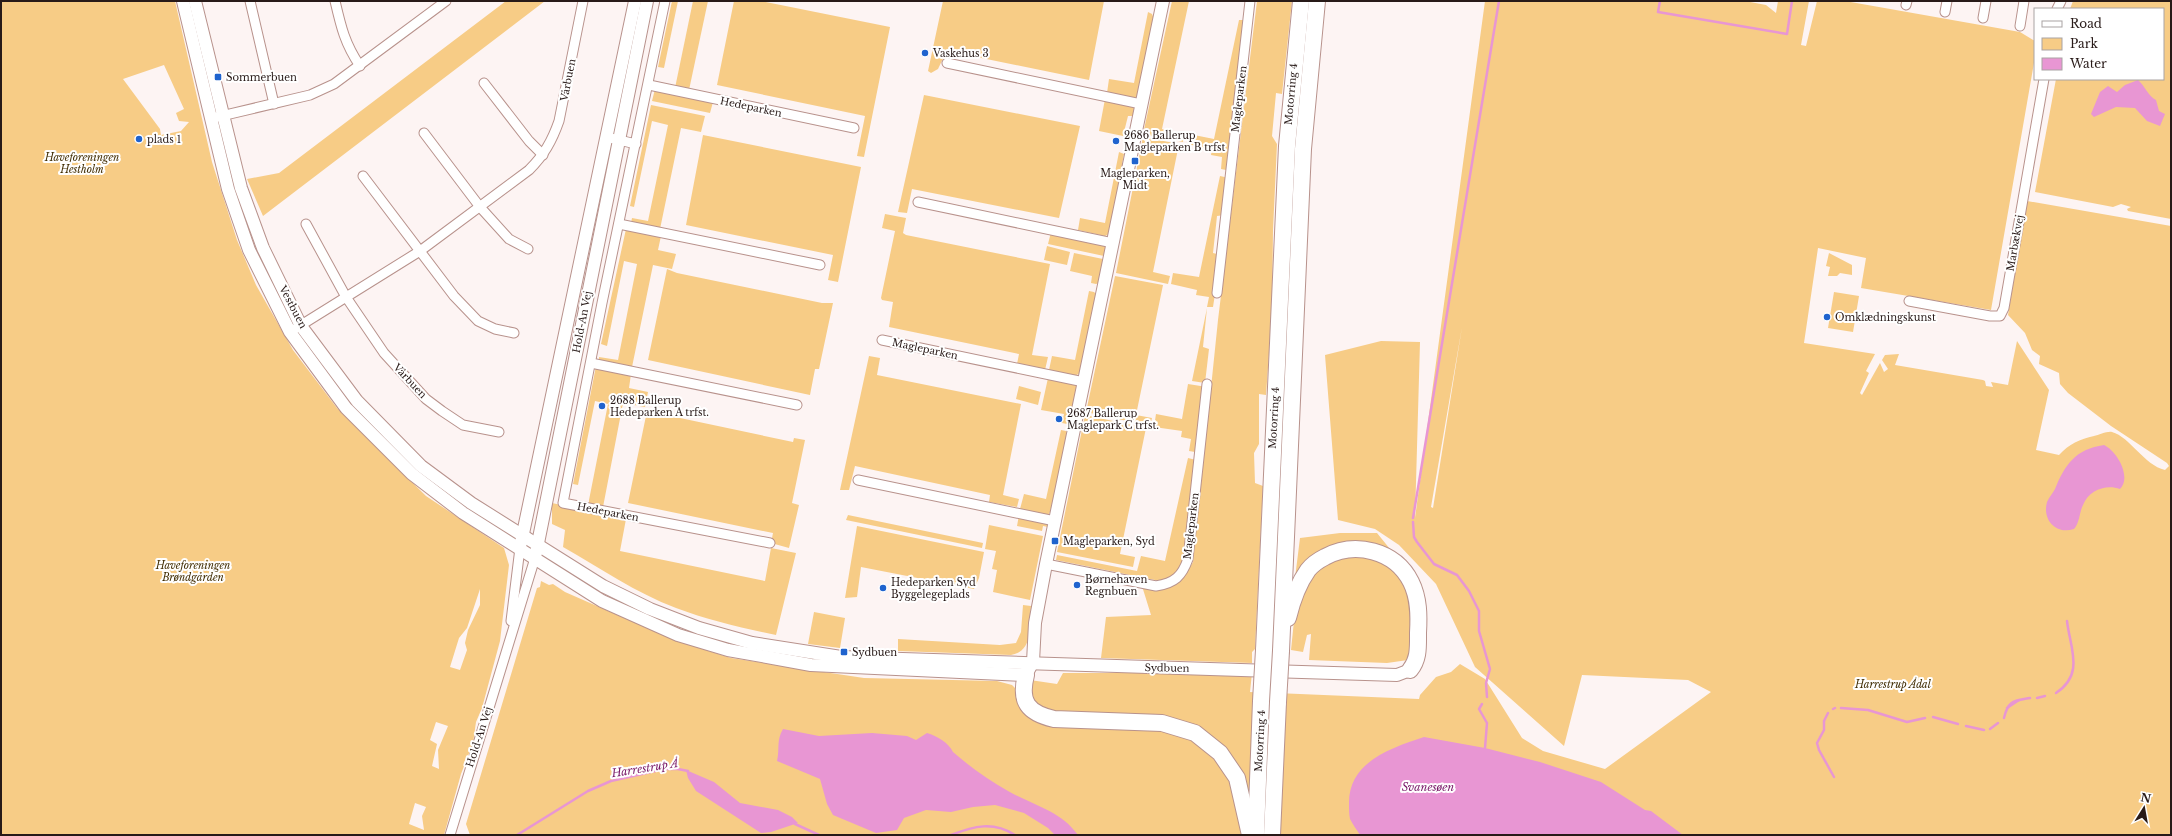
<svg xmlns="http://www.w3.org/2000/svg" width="2172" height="836" viewBox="0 0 2172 836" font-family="'Libre Baskerville',serif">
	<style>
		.green { fill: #f7cc86; fill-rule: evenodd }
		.water { fill: #e896d3 }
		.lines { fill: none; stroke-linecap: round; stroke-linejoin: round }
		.stream { stroke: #e896d3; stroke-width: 2.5 }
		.street-casing { stroke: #b8928c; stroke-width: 11 }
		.secondary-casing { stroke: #b8928c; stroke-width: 14 }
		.highway-casing { stroke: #b8928c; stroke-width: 18 }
		.street { stroke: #fff; stroke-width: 9 }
		.secondary { stroke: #fff; stroke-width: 12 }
		.highway { stroke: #fff; stroke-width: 16 }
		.highway-bridge-casing { stroke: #b8928c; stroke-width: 18; stroke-linecap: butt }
		.highway-bridge { stroke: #fff; stroke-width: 16 }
		.poi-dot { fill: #1f63ce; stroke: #fff; stroke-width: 1.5 }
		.labels { text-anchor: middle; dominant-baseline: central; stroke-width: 4; stroke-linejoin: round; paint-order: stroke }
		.poi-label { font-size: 10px; fill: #281a18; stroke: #fff; text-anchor: start }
		.street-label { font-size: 10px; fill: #281a18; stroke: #fff }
		.park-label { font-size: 10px; font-style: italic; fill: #412d03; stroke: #fff }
		.water-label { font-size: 11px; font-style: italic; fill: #761565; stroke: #fff }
	</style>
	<rect width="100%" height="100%" fill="#fdf4f3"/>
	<g class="green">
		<path d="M1 1H175L212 162 237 240 256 285 293 350 337 408 426 496 504 548 509 565 500 641 482 708 476 722 473 743 461 774 444 835H1ZM164 65 184 109 176 113 179 121 189 122 181 131 161 135 160 129 123 79ZM480 589V605L468 630 465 643 467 650 460 670 450 667 459 638 467 628ZM436 722 448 726 438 750 439 769 432 766 437 744 430 740ZM415 803 426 807 422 816 424 830 409 824Z"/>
		<path d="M506 1H545L263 216 247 179 279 173Z"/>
		<path d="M672 1H678L664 68 658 67Z"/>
		<path d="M693 1H708L689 90 675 88Z"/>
		<path d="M734 1H761L890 27 864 157 857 156 865 116 717 85Z"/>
		<path d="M943 1H1104L1089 80 962 54 953 50H947L938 69 931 73 928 71Z"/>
		<path d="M1172 1H1189L1162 129 1184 135 1183 142 1143 134Z"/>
		<path d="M1257 1H1292L1282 94 1276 93 1272 136 1277 144 1273 230 1272 312 1266 395 1259 394V444L1254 453 1255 483 1263 486 1255 649 1252 652V663L1101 658 1106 617 1151 615 1142 586C1167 595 1181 584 1193 562L1218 320Z"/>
		<path d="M1485 1H1745L1766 5 1776 13 1778 1H1809L1801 45 1806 46 1817 1H1845L2020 32 2035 41V57L1991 310 1861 288 1866 258 1818 248 1804 343 1875 354 1866 371 1869 373 1860 393 1862 395 1880 363 1884 372 1888 369 1882 360 1885 355 1899 354 1895 365 1983 380 1985 381 1986 386 1993 387 1991 382 2008 385 2017 341 2049 390 2036 450 2059 455C2069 444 2080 439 2094 436 2099 435 2107 431 2112 432 2130 437 2144 465 2165 470L2169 466 2167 463 2111 426 2068 393 2060 384 2059 373 2039 364 2040 356 2032 350 2025 333 2008 315 2027 201 2171 226V835H470L466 824 537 588 540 587 541 581 549 585 553 584 565 592 631 621 693 646 731 658 864 678 997 681 1012 685 1016 689 1030 680 1057 684 1063 673H1252L1250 692 1419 699 1420 695 1436 677 1451 672 1460 664 1485 679 1522 738 1543 751 1605 769 1711 692 1688 680 1582 675 1564 746 1475 667 1436 584 1399 545 1375 529 1338 520 1325 355 1381 341 1420 342 1415 518ZM1462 327 1433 508 1431 507Z"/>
		<path d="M2073 1H2171V219L2128 211 2127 209 2131 207 2121 204 2113 207 2035 192 2056 79H2163V9H2070Z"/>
		<path d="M1148 12 1152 14 1154 19 1137 96 1134 99 1107 93 1109 79 1134 83Z"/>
		<path d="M1239 20H1244L1230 168 1226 170 1221 169 1222 157 1211 155 1212 149 1187 144 1189 134 1214 139Z"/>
		<path d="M655 89 713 102 710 113 652 101Z"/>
		<path d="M924 95 1080 126 1059 218 912 189 907 213 898 212Z"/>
		<path d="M1105 99 1133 105 1134 108 1133 116H1128L1123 136 1099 131Z"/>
		<path d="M651 105 705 116 701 132 681 128 660 229 631 223 632 218 648 221 668 125 652 121 634 207 630 206Z"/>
		<path d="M703 135 861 167 838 282 828 280 833 255 686 225Z"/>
		<path d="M1143 137 1179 144 1153 272 1170 276 1168 284 1116 273Z"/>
		<path d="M1119 152 1124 154 1109 234 1105 236 1078 230 1080 218 1105 223Z"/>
		<path d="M1220 176 1229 178 1225 215 1217 216 1213 253 1221 255 1213 307H1207L1209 297 1196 295 1197 290 1171 284 1173 273 1199 277Z"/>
		<path d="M885 214 906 218 903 233 906 235 1050 264 1032 355 1048 357 1045 370 1017 364 1019 354 889 327 893 302 882 300 881 298 895 231 882 228Z"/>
		<path d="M626 229 661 236 658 250 676 254 672 269 653 265 632 367 599 361V357L618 360 637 264 624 261 607 346 601 344Z"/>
		<path d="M1051 232 1104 243 1106 247 1104 256 1048 244Z"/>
		<path d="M1047 246 1070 252 1067 265 1044 260Z"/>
		<path d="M1074 253 1103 259 1099 283 1096 284 1091 283 1092 276 1070 271Z"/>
		<path d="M1829 253 1852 265V275L1840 273 1837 276H1828L1830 267 1826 266Z"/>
		<path d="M667 269 677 273 822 303H833L819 369H815L810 395 648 360Z"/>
		<path d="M1115 276 1163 285 1136 415 1152 418 1150 426 1086 412Z"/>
		<path d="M1089 291 1094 292 1097 295 1080 373 1075 376 1049 370 1052 356 1075 360Z"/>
		<path d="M1834 292 1859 296 1853 332 1828 328Z"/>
		<path d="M1207 308 1203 347 1209 349 1205 383 1192 381Z"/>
		<path d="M869 356 880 358 877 375 1021 404 1003 495 1019 499 1017 507 989 502 990 495 855 466 849 490H840Z"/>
		<path d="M596 366 631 374 629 388 648 392 645 407 623 403 603 507 589 504V500L608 404 595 401 578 485 573 484Z"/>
		<path d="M1048 378 1074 383 1077 387 1070 422 1067 424 1062 423 1064 414 1041 410Z"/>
		<path d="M1188 384 1207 387 1195 452 1189 451 1191 439 1181 437 1182 431 1154 427 1156 414 1182 419Z"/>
		<path d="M1019 386 1041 392 1038 405 1016 399Z"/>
		<path d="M647 411 793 442 794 438 805 440 792 503 799 505 789 548 771 543 773 533 628 503Z"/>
		<path d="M1085 415 1146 428 1120 554 1135 557 1133 567 1057 552Z"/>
		<path d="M1061 430 1066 431 1068 435 1050 512 1048 515 1020 509 1024 494 1046 499Z"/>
		<path d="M1188 458 1196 460 1185 556 1178 574 1163 580H1155L1056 560 1057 555 1137 571 1141 556 1165 561Z"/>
		<path d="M552 503 626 519 620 551 765 581 771 548 796 553 776 635C742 628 708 620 676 608 636 593 600 568 563 547L565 530 552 524Z"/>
		<path d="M848 515 983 543 982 548 846 520Z"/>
		<path d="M1019 515 1048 523V527L1043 526 1042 531 1017 526Z"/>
		<path d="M989 525 1043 536 1030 600 993 592 997 570 992 569 996 551 985 549Z"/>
		<path d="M857 526 984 552 979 578 974 589 861 567 857 597 845 598Z"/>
		<path d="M1340 533H1377L1394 554 1357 543 1295 578 1300 538Z"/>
		<path d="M1339 553 1385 560 1409 583 1417 627 1408 660 1387 663 1309 660 1311 634 1307 635 1303 652 1291 650 1295 611 1312 569Z"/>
		<path d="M1023 605 1031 606C1029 626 1034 651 1011 655L898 651V639L1000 645 1016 643 1021 632Z"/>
		<path d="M814 612 845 618 840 648 808 644Z"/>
	</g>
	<g class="water">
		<path d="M2138 80C2145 86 2148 96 2156 100L2159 111 2165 114 2160 126 2147 121 2135 108 2116 107 2094 117 2091 114 2100 92 2108 86 2117 92 2125 85Z"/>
		<path d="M2104 445C2117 451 2132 477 2120 489 2106 484 2089 490 2083 505 2079 513 2080 522 2074 529 2056 535 2042 520 2047 502 2049 497 2053 493 2055 489 2065 464 2076 449 2104 445Z"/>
		<path d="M783 729 819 736 872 733 907 736 916 740 927 733C937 736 949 743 953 752 970 767 989 780 1008 791 1033 805 1061 811 1078 835H1055L1048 828 1024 813 995 805 973 807 951 812 926 810 904 818 897 830 876 833 833 815 827 804 820 779 777 761C780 748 776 741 783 729Z"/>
		<path d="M1424 737 1485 748 1540 762 1601 782 1645 810 1651 811 1683 835H1360C1357 830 1353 825 1350 819 1349 815 1349 808 1349 804 1348 762 1391 748 1424 737Z"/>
		<path d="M686 770 714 782 740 803 778 810 792 817 798 823 771 832 761 833 696 791 688 778Z"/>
	</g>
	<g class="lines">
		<g class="stream">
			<path d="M1660 1 1658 12 1787 34 1792 1"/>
			<path d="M1413 518 1499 1"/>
			<path d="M1413 522 1414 537 1417 542 1434 564 1457 575 1469 591 1479 611V631L1490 669 1486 683 1487 697"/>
			<path d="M2056 693C2085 674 2070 648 2067 621"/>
			<path d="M2037 698 2045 696"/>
			<path d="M1482 704 1479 709 1487 723 1485 748"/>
			<path d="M1841 708 1868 710 1907 722 1925 718"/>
			<path d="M2007 708 2019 700"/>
			<path d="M1833 709 1835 708"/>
			<path d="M1828 713 1824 721V730L1817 743 1819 750 1834 777"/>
			<path d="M1933 717 1958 724"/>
			<path d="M2004 718C2008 700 2014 701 2030 698"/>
			<path d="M1966 726 1984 730"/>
			<path d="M1990 729 1998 723"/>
			<path d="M795 824 819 835"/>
			<path d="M517 835 588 791 611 781 664 769H678L688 771"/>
			<path d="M951 835C974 826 993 821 1015 835"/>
		</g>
		<g class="street-casing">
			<g id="street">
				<path d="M250 1 274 104"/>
				<path d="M335 1C341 27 345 44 360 66"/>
				<path d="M665 1 602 303 563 503 770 543"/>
				<path d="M1906 5 1907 1"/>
				<path d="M2057 9 2061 1"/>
				<path d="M1945 12 1947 1"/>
				<path d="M1983 18 1986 1"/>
				<path d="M2020 26 2024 1"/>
				<path d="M947 63 1141 104"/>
				<path d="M484 83 529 141 543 155"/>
				<path d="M649 85 854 128"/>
				<path d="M217 117 310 95 334 84 446 1"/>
				<path d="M424 133 480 207 509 239 528 249"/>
				<path d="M606 137 636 144"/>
				<path d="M363 176 454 296 478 321 495 329 514 333"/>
				<path d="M918 202 1113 243"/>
				<path d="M306 224 346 297 384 353 426 399 442 411 463 425 499 432"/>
				<path d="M619 224 820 265"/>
				<path d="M1217 293 1250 1"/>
				<path d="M1909 301 1990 316H2000L2004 308 2044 79"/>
				<path d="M290 332 420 251 529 170C544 155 552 141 559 121L583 1"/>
				<path d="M882 340 1084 382"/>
				<path d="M591 363 797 405"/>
				<path d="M858 480 1055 521"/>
				<path d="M1046 564 1156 586C1175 583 1182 576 1188 559L1207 384"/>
				<path d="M511 621 520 548"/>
				<path d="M450 835 535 558"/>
			</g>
		</g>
		<g class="secondary-casing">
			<g id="secondary">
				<path d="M183 1 228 189 249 250 290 332 346 408 412 474 463 513 602 601 678 635 728 650 811 665 1026 675 1033 662 1035 623 1046 564 1163 1"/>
				<path d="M195 1 241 188 263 248 301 326 357 401 421 466 471 503 603 586 650 609 699 628 752 643 841 657 1397 675 1410 670"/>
				<path d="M521 543 635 1"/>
				<path d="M536 553 647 1"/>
			</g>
		</g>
		<g class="highway-casing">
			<g id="highway">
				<path d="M1288 618C1292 601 1298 584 1308 570 1312 565 1319 560 1325 557 1355 541 1395 550 1411 582 1419 598 1419 616 1418 633 1418 647 1419 659 1410 670"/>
				<path d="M1264 650 1287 146 1301 1"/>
				<path d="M1281 651 1303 149 1317 1"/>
				<path d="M1026 675C1019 702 1028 713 1054 719L1162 723 1195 733 1220 753 1237 778 1250 835"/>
				<path d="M1256 833 1261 701"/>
				<path d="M1272 835 1278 702"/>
			</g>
		</g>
		<use href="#street" class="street"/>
		<use href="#secondary" class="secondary"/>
		<use href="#highway" class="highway"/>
		<g class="highway-bridge-casing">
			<g id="highway-bridge">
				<path d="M1261 701 1264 650"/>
				<path d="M1278 702 1281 651"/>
			</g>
		</g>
		<use href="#highway-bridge" class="highway-bridge"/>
	</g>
	<g class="poi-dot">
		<circle cx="925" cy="53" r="4"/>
		<rect x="214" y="73" width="8" height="8" rx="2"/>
		<circle cx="139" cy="139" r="4"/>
		<circle cx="1116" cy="141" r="4"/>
		<rect x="1131" y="157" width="8" height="8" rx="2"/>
		<circle cx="1827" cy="317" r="4"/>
		<circle cx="602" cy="406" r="4"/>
		<circle cx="1059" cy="419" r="4"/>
		<rect x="1051" y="537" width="8" height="8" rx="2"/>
		<circle cx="1077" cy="585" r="4"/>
		<circle cx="883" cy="588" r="4"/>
		<rect x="840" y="648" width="8" height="8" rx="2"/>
	</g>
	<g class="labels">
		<g class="poi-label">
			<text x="933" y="53">Vaskehus 3</text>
			<text x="226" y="77">Sommerbuen</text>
			<text x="1124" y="135">2686 Ballerup<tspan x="1124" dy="12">Magleparken B trfst</tspan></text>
			<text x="147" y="139">plads 1</text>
			<text x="1135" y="173" text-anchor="middle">Magleparken,<tspan x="1135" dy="12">Midt</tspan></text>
			<text x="1835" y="317">Omklædningskunst</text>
			<text x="610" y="400">2688 Ballerup<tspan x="610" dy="12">Hedeparken A trfst.</tspan></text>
			<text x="1067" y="413">2687 Ballerup<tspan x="1067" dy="12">Maglepark C trfst.</tspan></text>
			<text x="1063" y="541">Magleparken, Syd</text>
			<text x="1085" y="579">Børnehaven<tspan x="1085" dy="12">Regnbuen</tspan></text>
			<text x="891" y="582">Hedeparken Syd<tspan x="891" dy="12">Byggelegeplads</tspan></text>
			<text x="852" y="652">Sydbuen</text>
		</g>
		<g class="street-label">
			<text transform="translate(568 80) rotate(-79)">Vårbuen</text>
			<text transform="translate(1291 94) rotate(-85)">Motorring 4</text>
			<text transform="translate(1239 99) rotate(-83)">Magleparken</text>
			<text transform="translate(751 107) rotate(12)">Hedeparken</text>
			<text transform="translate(2015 243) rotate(-80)">Marbækvej</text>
			<text transform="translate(293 307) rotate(62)">Vestbuen</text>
			<text transform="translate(582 322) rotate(-79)">Hold-An Vej</text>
			<text transform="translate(925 349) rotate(12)">Magleparken</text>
			<text transform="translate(410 381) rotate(47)">Vårbuen</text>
			<text transform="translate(1274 418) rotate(-87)">Motorring 4</text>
			<text transform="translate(608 512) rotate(11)">Hedeparken</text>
			<text transform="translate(1191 526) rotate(-83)">Magleparken</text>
			<text transform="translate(1167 668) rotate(1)">Sydbuen</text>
			<text transform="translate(479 737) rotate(-72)">Hold-An Vej</text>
			<text transform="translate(1260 741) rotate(-87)">Motorring 4</text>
		</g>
		<g class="park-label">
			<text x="82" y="157">Haveforeningen<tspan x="82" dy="12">Hestholm</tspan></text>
			<text x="193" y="565">Haveforeningen<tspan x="193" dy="12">Brøndgården</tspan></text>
			<text x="1893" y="684">Harrestrup Ådal</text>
		</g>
		<g class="water-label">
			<text transform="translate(645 768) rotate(-9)">Harrestrup Å</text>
			<text x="1428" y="787">Svanesøen</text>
		</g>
	</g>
	<rect width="2172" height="836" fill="none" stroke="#281a18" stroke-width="4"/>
	<rect x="2034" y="8" width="130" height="72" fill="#ffffff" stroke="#a9a3a3"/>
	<rect x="2042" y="21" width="20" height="6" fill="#ffffff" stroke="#a9a3a3"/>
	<text x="2070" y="28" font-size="12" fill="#281a18">Road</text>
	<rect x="2042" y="38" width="20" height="12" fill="#f7cc86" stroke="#a9a3a3"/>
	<text x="2070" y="48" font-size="12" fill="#281a18">Park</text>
	<rect x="2042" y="58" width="20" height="12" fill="#e896d3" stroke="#a9a3a3"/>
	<text x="2070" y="68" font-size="12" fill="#281a18">Water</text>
	<g transform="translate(2144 808) rotate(11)" stroke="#ffffff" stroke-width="3" paint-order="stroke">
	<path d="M0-3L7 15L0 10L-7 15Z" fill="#281a18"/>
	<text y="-6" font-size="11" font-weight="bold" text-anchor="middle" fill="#281a18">N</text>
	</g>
</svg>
